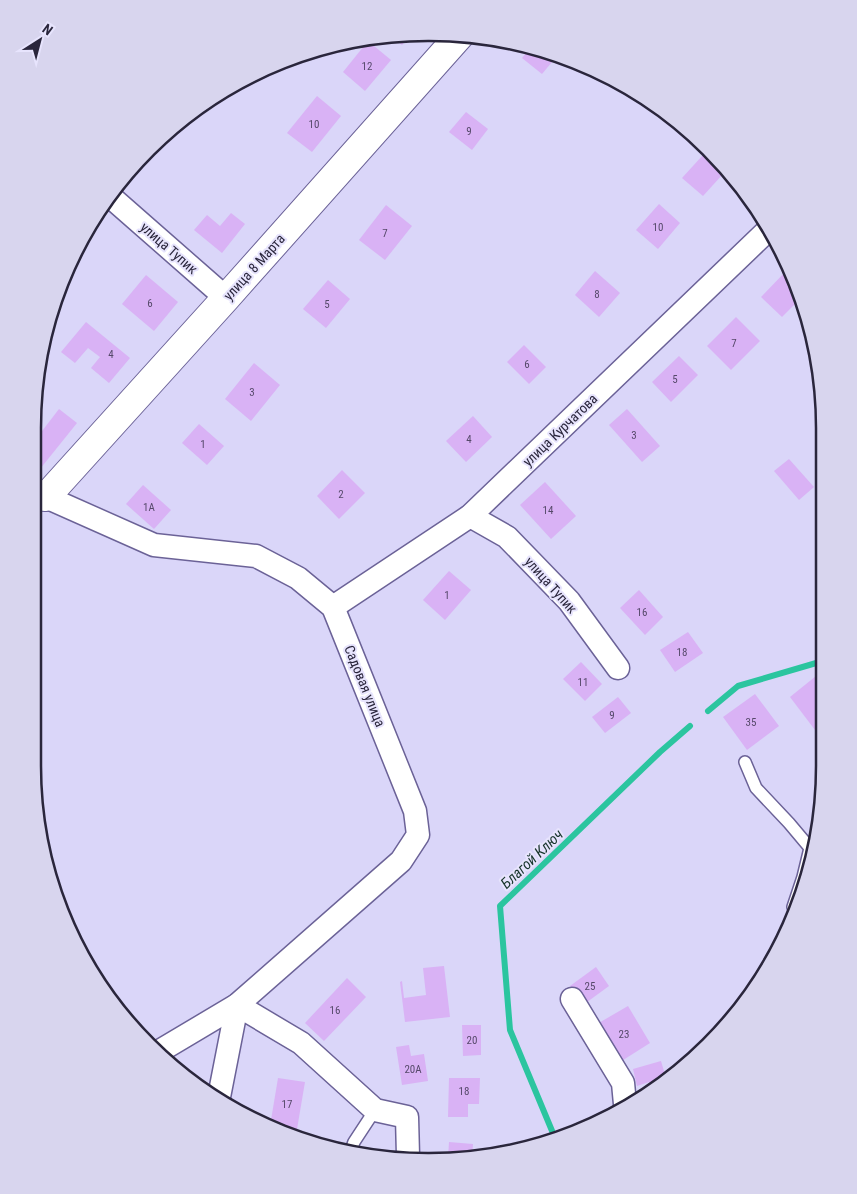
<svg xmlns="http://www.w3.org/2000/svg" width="857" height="1194" viewBox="0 0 857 1194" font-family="'Roboto Condensed',sans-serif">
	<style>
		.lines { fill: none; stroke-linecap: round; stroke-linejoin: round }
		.stream { stroke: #2bc59f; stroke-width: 6 }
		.building { fill: #d9b2f5 }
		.service-casing { stroke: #6b6297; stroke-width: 14 }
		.minor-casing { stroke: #6b6297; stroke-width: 25 }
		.tertiary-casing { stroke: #6b6297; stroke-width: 30 }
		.service { stroke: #fff; stroke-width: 11 }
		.minor { stroke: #fff; stroke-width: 22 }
		.tertiary { stroke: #fff; stroke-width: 28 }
		.labels { text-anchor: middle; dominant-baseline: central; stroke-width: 4; stroke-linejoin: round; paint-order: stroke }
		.number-label { font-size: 11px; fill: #56496a }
		.street-label { font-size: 14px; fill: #2a263c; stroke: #e7e4fd }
		.water-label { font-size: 15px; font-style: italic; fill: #17342b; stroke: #e7e4fd }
		.rim { fill: none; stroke: #2a263c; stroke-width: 2.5 }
	</style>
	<rect width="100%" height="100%" fill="#dad6f9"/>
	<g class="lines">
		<g class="stream">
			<path d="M708 711 738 686 823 661"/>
			<path d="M555 1138 510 1030 500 906 660 752 690 726"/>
		</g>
	</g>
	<g class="building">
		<path d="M390 35H411L402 45Z"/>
		<path d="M368 41 391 60 365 91 343 72Z"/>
		<path d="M532 46 557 56 542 74 522 58Z"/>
		<path d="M317 96 341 116 312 152 287 133Z"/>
		<path d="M466 112 488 129 472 150 449 132Z"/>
		<path d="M703 155 723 174 703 196 682 178Z"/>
		<path d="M659 204 680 223 658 249 636 230Z"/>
		<path d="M386 205 412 226 385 260 359 240Z"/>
		<path d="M231 213 245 224 222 253 194 230 207 215 220 226Z"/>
		<path d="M787 270 790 273 798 301 782 317 761 297Z"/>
		<path d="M595 271 620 293 599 317 575 295Z"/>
		<path d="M146 275 178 302 154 331 122 304Z"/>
		<path d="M328 280 350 299 326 328 303 309Z"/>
		<path d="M736 317 760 341 731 370 707 346Z"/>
		<path d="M86 322 130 358 109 383 91 368 100 357 88 348 75 363 61 352Z"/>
		<path d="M524 345 546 367 529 384 507 362Z"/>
		<path d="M679 356 698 375 671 402 652 382Z"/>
		<path d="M254 363 280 385 251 421 225 399Z"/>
		<path d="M59 409 77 423 40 469 38 468 39 435Z"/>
		<path d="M627 409 660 446 642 462 609 425Z"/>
		<path d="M473 416 492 437 466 462 446 441Z"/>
		<path d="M199 424 224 446 207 465 182 443Z"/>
		<path d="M789 459 814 487 799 500 774 471Z"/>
		<path d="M342 470 365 493 339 519 317 496Z"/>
		<path d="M545 482 576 516 551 539 520 505Z"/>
		<path d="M143 485 171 510 154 529 126 504Z"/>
		<path d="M449 571 471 590 445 620 423 600Z"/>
		<path d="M639 590 663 617 645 635 620 608Z"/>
		<path d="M688 632 703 653 675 672 660 650Z"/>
		<path d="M581 662 602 684 585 701 563 679Z"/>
		<path d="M816 676 823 685V723L815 730 790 697Z"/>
		<path d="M755 694 779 726 747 750 723 717Z"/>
		<path d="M618 697 631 713 605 733 592 717Z"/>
		<path d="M444 966 450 1017 405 1022 400 982 402 981 404 998 426 995 423 968Z"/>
		<path d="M596 967 609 986 583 1005 570 986Z"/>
		<path d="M347 978 366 997 324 1041 305 1023Z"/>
		<path d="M628 1006 650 1043 620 1062 597 1024Z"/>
		<path d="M462 1025H481V1055L463 1056Z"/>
		<path d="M409 1045 411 1056 424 1054 428 1081 402 1085 396 1047Z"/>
		<path d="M661 1061 666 1078 651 1088 649 1082 637 1086 633 1069Z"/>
		<path d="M278 1078 305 1082 296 1135 270 1126Z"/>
		<path d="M449 1078H480L479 1104H468V1117H448Z"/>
		<path d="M449 1142 473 1144 472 1158 448 1157Z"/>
	</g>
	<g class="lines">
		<g class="service-casing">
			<g id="service">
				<path d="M745 762 756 788 789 823 810 848 803 877 793 907 795 912"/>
				<path d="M350 1153 354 1142 375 1110"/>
			</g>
		</g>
		<g class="minor-casing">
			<g id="minor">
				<path d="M112 198 226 298"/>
				<path d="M46 497 154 545 256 556 298 578 333 607 415 811 418 835 401 861 237 1005 158 1052"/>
				<path d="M470 516 507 537 569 601 618 668"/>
				<path d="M333 607 470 516 768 230"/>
				<path d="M572 999 623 1083 625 1104"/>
				<path d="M219 1097 237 1005 301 1043 375 1110 407 1117 408 1156"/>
			</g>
		</g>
		<g class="tertiary-casing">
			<path id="tertiary" d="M37 496 46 497 226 298 461 34"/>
		</g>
		<use href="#service" class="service"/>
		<use href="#minor" class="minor"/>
		<use href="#tertiary" class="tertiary"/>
	</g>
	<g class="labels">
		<g class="number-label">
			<text x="367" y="66">12</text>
			<text x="314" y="124">10</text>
			<text x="469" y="131">9</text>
			<text x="658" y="227">10</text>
			<text x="385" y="233">7</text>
			<text x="597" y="294">8</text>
			<text x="150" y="303">6</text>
			<text x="327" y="304">5</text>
			<text x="734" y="343">7</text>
			<text x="111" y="354">4</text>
			<text x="527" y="364">6</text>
			<text x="675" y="379">5</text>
			<text x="252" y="392">3</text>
			<text x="634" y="435">3</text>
			<text x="469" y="439">4</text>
			<text x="203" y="444">1</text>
			<text x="341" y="494">2</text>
			<text x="149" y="507">1А</text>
			<text x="548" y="510">14</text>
			<text x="447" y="595">1</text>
			<text x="642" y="612">16</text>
			<text x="682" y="652">18</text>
			<text x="583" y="682">11</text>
			<text x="612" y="715">9</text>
			<text x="751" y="722">35</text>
			<text x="590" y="986">25</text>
			<text x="335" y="1010">16</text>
			<text x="624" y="1034">23</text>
			<text x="472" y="1040">20</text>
			<text x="413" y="1069">20А</text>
			<text x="464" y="1091">18</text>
			<text x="287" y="1104">17</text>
		</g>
		<g class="street-label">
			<text transform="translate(169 248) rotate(41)">улица Тупик</text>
			<text transform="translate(254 267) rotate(-48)">улица 8 Марта</text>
			<text transform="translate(560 430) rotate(-44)">улица Курчатова</text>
			<text transform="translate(551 585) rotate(48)">улица Тупик</text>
			<text transform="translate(365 686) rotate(68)">Садовая улица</text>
		</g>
		<g class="water-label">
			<text transform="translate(532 859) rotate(-43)">Благой Ключ</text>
		</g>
	</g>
	<path d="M0 0H857V1194H0ZM428 41H429A387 387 0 0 1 816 428V766A387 387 0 0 1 429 1153H428A387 387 0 0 1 41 766V428A387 387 0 0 1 428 41Z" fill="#d8d5ee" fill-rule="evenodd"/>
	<path class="rim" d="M428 41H429A387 387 0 0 1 816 428V766A387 387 0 0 1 429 1153H428A387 387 0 0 1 41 766V428A387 387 0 0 1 428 41Z"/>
	<g transform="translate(40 40) rotate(36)" stroke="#e7e4fd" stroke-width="4" paint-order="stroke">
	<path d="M0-4L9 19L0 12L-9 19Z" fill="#2a263c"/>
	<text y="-8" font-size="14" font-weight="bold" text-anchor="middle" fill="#2a263c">N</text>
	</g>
</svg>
